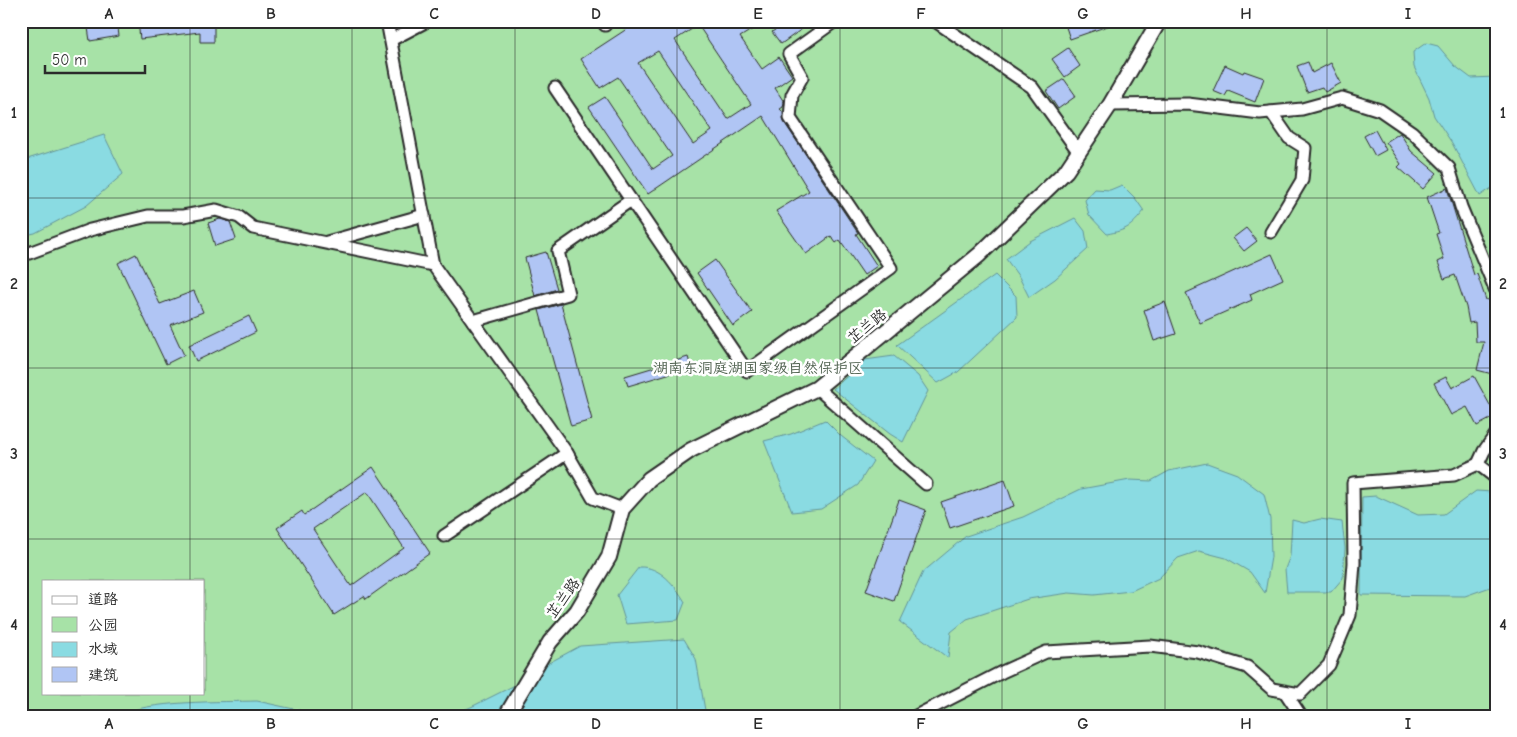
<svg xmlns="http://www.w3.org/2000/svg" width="1517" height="737" viewBox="0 0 1517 737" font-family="'Comic Neue','LXGW WenKai TC',sans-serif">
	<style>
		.green { fill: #a7e2a7; stroke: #698669; fill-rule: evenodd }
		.water { fill: #8adbe2; stroke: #649599 }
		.building { fill: #b0c5f4; stroke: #2b2b2b; fill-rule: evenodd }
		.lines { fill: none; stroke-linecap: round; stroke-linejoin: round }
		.minor-casing { stroke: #2b2b2b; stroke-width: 15 }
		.tertiary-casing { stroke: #2b2b2b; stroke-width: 18 }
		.minor { stroke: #fff; stroke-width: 11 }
		.tertiary { stroke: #fff; stroke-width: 14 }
		.grid { fill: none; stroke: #2b2b2b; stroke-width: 1; stroke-opacity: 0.55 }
		.labels { text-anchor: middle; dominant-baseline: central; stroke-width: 5; stroke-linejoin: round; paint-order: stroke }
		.street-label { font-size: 15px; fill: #2b2b2b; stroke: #fff }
		.park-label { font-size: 15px; fill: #506250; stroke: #fff }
		.neatline { fill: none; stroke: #2b2b2b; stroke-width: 2 }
		.grid-label { font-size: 16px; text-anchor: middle; font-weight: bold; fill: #2b2b2b }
	</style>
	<rect width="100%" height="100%" fill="#fff"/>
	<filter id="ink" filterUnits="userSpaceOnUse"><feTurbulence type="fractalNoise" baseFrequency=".02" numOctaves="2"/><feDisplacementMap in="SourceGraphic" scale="10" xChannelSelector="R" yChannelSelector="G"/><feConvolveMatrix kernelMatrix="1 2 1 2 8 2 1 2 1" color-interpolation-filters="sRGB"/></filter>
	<g filter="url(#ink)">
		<path class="green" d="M21 21H1496V716H21ZM44 581H204V693H44Z"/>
		<g class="water">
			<path d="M1426 43 1438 46 1455 66 1471 78 1496 77V185L1480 196 1452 143 1434 116 1429 98 1414 67 1413 52Z"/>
			<path d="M104 135 123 174 86 206 35 233 21 236V161Z"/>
			<path d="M1122 185 1135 198 1144 211C1131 227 1127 230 1107 234L1089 215 1085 200 1095 189 1110 190Z"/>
			<path d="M1075 218 1085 231 1088 249 1055 279 1029 297 1019 277 1006 259 1030 241Z"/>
			<path d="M995 275 1016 296 1017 317 958 372 938 383 897 345Z"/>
			<path d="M894 356 918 376 928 391 903 442 890 434 833 389 865 360Z"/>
			<path d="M825 420 841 436 873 461 858 485 821 509 792 512 764 441 791 434Z"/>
			<path d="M1207 463 1237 474 1264 494 1270 519 1271 557 1265 593 1250 572 1226 558 1199 551 1178 558 1159 578 1131 591 1094 595 1069 593 1028 599 967 619 951 632 948 658 900 622 923 572 966 536 1023 517 1081 489 1130 480 1151 481 1169 471Z"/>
			<path d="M1476 491 1493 492 1496 494V585L1465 596 1361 595 1362 497 1376 496 1418 515 1444 514Z"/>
			<path d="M1320 519 1342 522 1345 548 1343 578 1331 592H1287L1285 569 1290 556 1292 520 1304 523Z"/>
			<path d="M639 567C660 566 675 585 685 602L678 620 626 624 617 595Z"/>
			<path d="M684 639 696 659 706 716H448L471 707 519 683 545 665 580 646Z"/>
			<path d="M257 701 326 716H119C145 700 223 702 257 701Z"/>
		</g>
		<g class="building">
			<path d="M87 21H117L119 36 90 41Z"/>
			<path d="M138 21H214V42H200V32L140 39Z"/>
			<path d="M639 21H766L740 37 762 69 779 57 792 76 775 88 784 102 783 107 780 109 783 112 784 122 858 233 856 234 877 266 864 275 840 240 836 243 831 236 806 254 776 211 809 191 763 116 648 194 589 107 605 97 653 169 672 156 618 77 600 88 581 59ZM698 25 751 104 728 119 675 40ZM658 51 712 131 693 144 638 63Z"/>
			<path d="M788 21H813L781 44 772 32Z"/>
			<path d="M1064 21H1115L1116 23 1070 39Z"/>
			<path d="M1068 48 1080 66 1065 77 1052 59Z"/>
			<path d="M1308 62 1312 73 1331 63 1341 83 1325 92 1322 87 1307 92 1297 66Z"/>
			<path d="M1225 65 1243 73 1244 71 1264 78 1255 102 1228 91 1225 96 1213 91Z"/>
			<path d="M1064 79 1076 96 1058 109 1046 91Z"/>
			<path d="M1375 130 1386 150 1375 156 1364 136Z"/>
			<path d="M1400 133 1411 151 1437 173 1423 189 1398 167 1401 164 1386 142Z"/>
			<path d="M1447 188 1474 275 1477 274 1486 300 1493 299 1496 317V375L1477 370 1484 342H1476L1475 322 1469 323 1466 307 1455 275 1444 279 1438 262 1444 259 1436 234 1439 233 1427 197Z"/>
			<path d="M220 219 230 222 236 239 215 246 208 223Z"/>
			<path d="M1246 228 1257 241 1244 251 1233 238Z"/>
			<path d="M546 252 557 289 535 296 525 258Z"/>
			<path d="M136 254 160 304 194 291 203 312 170 325 184 355 166 364 118 263Z"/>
			<path d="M1272 254 1283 279 1250 294 1252 300 1200 323 1186 293Z"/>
			<path d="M715 260 752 312 733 326 697 273Z"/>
			<path d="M1165 302 1176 334 1154 341 1144 310Z"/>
			<path d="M561 304 592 420 571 426 539 310Z"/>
			<path d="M249 316 256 332 196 361 189 345Z"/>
			<path d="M688 357 691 367 628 386 625 376Z"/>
			<path d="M1474 376 1496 416 1477 426 1467 407 1451 415 1434 383 1446 377 1452 388Z"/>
			<path d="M373 467 430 553 366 599 364 596 334 615 277 528 302 511 304 515ZM367 492 404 548 351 586 313 529Z"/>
			<path d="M1005 480 1014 506 950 528 941 502Z"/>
			<path d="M899 500 926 510 894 601 866 591Z"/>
		</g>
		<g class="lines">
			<g class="minor-casing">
				<g id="minor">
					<path d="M387 21 433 265"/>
					<path d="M602 21 605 25"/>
					<path d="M935 21 1032 87 1078 151"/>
					<path d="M1146 21 1156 27"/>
					<path d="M391 40 427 21"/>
					<path d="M555 88 747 371 891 268 790 118 792 95 802 77 789 54 835 21"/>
					<path d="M1110 105 1188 104 1260 113 1302 109 1342 98 1380 110 1412 132 1449 168 1461 207 1496 291"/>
					<path d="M1271 232 1302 180 1305 148 1289 138 1271 112"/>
					<path d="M327 242 424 215"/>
					<path d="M21 256 90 230 148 216H183L216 210 239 217 253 228 433 265 567 453 593 498 622 509"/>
					<path d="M473 321 568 294 558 251 631 200"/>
					<path d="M817 388 926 484"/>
					<path d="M1496 434 1484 451 1478 464 1496 478"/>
					<path d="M444 536 567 453"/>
					<path d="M1285 692 1301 716"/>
					<path d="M916 716 1002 672 1046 652 1150 646 1198 652 1247 667 1272 689 1300 694 1329 665 1350 615 1354 563 1353 483 1454 475 1478 464"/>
				</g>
			</g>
			<g class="tertiary-casing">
				<path id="tertiary" d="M506 716 550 642 577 611 609 557 622 509 649 479 691 450 817 388 979 255 1066 171 1110 105 1159 21"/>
			</g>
			<use href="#minor" class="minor"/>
			<use href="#tertiary" class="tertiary"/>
		</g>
	</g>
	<path class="grid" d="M190 21V581M352 21V716M515 21V716M677 21V716M840 21V716M1002 21V716M1165 21V716M1327 21V716M21 198H1496M21 368H1496M21 539H1496M190 693V716"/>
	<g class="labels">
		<g class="street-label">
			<text transform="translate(867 326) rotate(-39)">芷兰路</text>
			<text transform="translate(563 598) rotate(-54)">芷兰路</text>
		</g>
		<g class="park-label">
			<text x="758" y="368">湖南东洞庭湖国家级自然保护区</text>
		</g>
	</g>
	<rect width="1517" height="737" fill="none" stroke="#fff" stroke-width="55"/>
	<rect x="42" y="580" width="162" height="115" fill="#ffffff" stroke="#aaaaaa"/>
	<rect x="52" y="596" width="25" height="8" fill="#ffffff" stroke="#aaaaaa"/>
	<text x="88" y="604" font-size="15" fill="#2b2b2b">道路</text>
	<rect x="52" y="617" width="25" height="15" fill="#a7e2a7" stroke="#aaaaaa"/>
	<text x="88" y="630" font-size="15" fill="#2b2b2b">公园</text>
	<rect x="52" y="642" width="25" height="15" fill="#8adbe2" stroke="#aaaaaa"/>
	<text x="88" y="654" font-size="15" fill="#2b2b2b">水域</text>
	<rect x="52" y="667" width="25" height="15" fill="#b0c5f4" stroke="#aaaaaa"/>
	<text x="88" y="680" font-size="15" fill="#2b2b2b">建筑</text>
	<path d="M45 65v8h100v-8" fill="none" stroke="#2b2b2b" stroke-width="2.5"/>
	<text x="52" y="65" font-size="15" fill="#2b2b2b" stroke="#ffffff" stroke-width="4" paint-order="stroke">50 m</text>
	<rect x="28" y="28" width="1462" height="682" class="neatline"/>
	<g class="grid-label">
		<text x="109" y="19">A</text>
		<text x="271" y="19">B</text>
		<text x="434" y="19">C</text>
		<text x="596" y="19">D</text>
		<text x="758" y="19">E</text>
		<text x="921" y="19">F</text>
		<text x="1083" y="19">G</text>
		<text x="1246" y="19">H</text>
		<text x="1408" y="19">I</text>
		<text x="14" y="118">1</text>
		<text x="1503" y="118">1</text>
		<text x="14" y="289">2</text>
		<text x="1503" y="289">2</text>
		<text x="14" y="459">3</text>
		<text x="1503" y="459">3</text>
		<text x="14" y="630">4</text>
		<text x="1503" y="630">4</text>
		<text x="109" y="729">A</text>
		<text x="271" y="729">B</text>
		<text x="434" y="729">C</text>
		<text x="596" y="729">D</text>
		<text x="758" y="729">E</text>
		<text x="921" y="729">F</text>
		<text x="1083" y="729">G</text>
		<text x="1246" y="729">H</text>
		<text x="1408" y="729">I</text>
	</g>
</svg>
